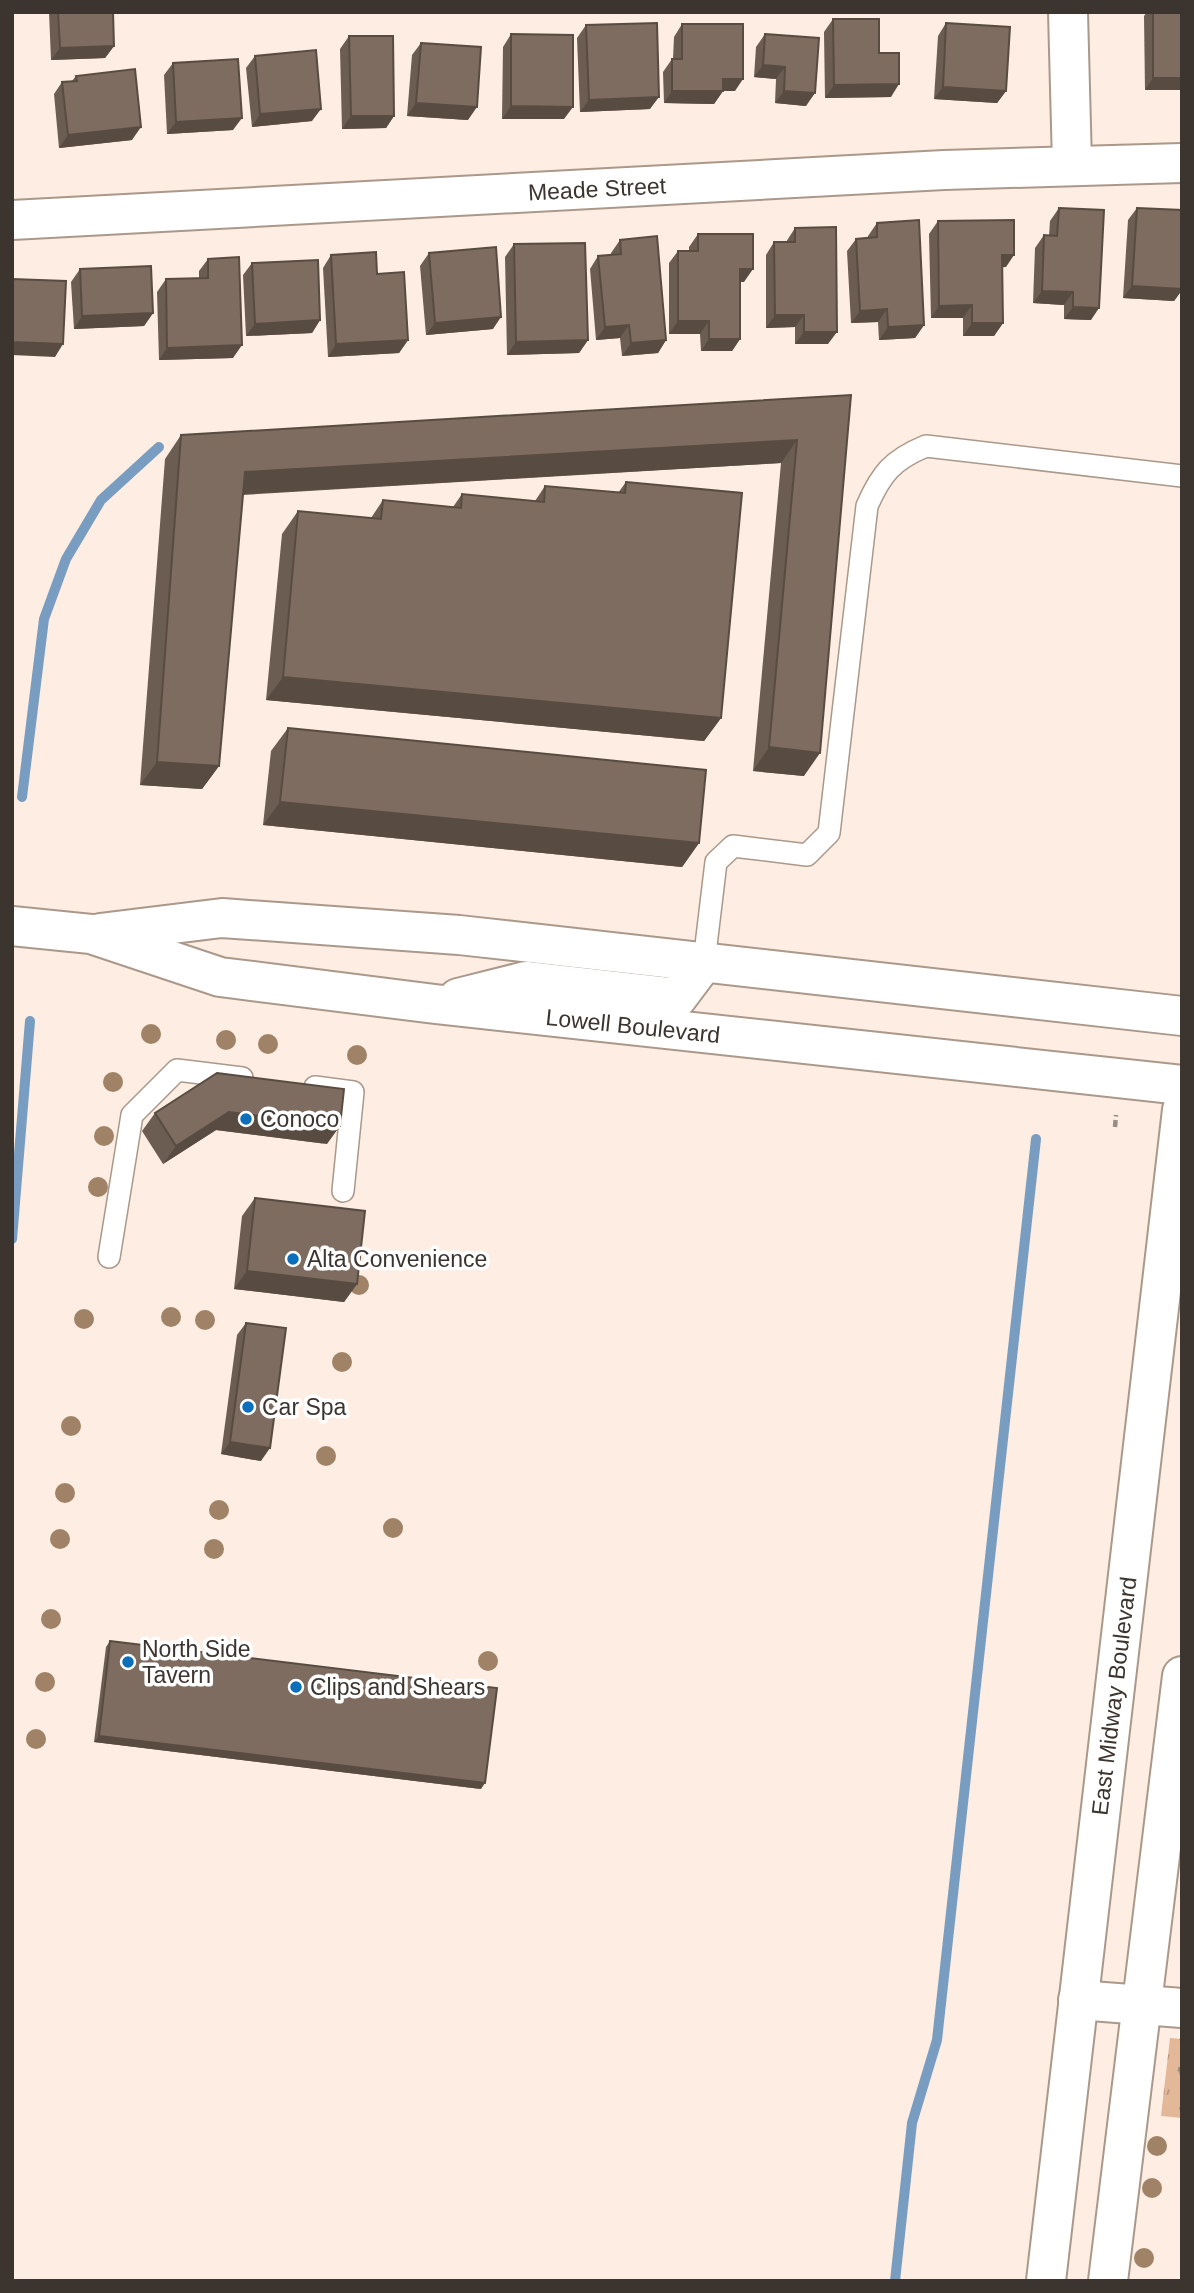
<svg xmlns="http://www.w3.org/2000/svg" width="1194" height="2293" viewBox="0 0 1194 2293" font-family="Arial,sans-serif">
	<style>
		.park { fill: url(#park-tufts) }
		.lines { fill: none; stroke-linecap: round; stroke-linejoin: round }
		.stream { stroke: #799dc1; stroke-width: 10 }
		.lane-casing { stroke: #aa988b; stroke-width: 24 }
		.street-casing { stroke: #aa988b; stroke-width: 42 }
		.secondary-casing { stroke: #aa988b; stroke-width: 42 }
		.path { stroke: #988d85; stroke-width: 4.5; stroke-dasharray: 7 3.5; stroke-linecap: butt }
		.lane { stroke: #fff; stroke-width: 21 }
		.street { stroke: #fff; stroke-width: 38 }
		.secondary { stroke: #fff; stroke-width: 38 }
		.tree { fill: #a08266 }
		.wall { fill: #6c5d52 }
		.shaded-wall { fill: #584c42 }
		.building { fill: #7d6c5f; stroke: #584c42; stroke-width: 2 }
		.poi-dot { fill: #0c6fbb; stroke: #fff; stroke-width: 2.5 }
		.labels { text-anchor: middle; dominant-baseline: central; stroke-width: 7; stroke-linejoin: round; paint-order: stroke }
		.street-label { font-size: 23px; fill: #3c342f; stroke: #fff }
		.poi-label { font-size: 23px; fill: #3c342f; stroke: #fff; text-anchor: start }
	</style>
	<defs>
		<pattern id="park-tufts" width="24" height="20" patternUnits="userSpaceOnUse" patternTransform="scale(1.75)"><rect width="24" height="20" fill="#e2b898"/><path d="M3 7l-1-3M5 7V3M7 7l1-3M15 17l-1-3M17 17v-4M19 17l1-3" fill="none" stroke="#b8967c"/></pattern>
	</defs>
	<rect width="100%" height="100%" fill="#fdede2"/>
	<path class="park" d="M1170 2038 1182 2039V2118L1161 2116Z"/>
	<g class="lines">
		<g class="stream">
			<path d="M22 797 44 619 66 559 101 500 159 447"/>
			<path d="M12 1239 30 1021"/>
			<path d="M895 2281 912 2123 937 2040 1036 1139"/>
		</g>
		<g class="lane-casing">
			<g id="lane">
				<path d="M704 962 716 862 733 846 807 855 829 833 867 506C881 474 892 460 926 446L1182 476"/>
				<path d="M315 1087 353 1092 343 1191"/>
				<path d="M109 1257 132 1115 177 1070 242 1078"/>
			</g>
		</g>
		<g class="street-casing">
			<g id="street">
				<path d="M1068 12 1072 164"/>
				<path d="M12 220 944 170 1182 163"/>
				<path d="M1078 2000 1182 2008"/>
			</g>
		</g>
		<g class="secondary-casing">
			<g id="secondary">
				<path d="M12 926 91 934 220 977 435 1004 1182 1085"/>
				<path d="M100 933 222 918 459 935 1182 1016"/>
				<path d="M458 998 526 981 677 998 704 962"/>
				<path d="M1046 2281 1182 1110"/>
				<path d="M1108 2281 1182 1676"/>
			</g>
		</g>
		<g class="path">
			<path d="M1115 1127 1116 1115"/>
			<path d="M1178 2069 1182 2070"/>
		</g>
		<use href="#lane" class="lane"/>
		<use href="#street" class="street"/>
		<use href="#secondary" class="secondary"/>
	</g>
	<g class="tree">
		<circle cx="151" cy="1034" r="10"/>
		<circle cx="226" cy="1040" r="10"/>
		<circle cx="268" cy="1044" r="10"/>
		<circle cx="357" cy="1055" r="10"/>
		<circle cx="113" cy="1082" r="10"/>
		<circle cx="104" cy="1136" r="10"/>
		<circle cx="98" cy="1187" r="10"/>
		<circle cx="359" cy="1285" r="10"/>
		<circle cx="171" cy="1317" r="10"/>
		<circle cx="84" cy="1319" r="10"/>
		<circle cx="205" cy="1320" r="10"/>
		<circle cx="342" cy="1362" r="10"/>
		<circle cx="71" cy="1426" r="10"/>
		<circle cx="326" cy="1456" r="10"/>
		<circle cx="65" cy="1493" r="10"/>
		<circle cx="219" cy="1510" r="10"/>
		<circle cx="393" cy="1528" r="10"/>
		<circle cx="60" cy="1539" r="10"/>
		<circle cx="214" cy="1549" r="10"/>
		<circle cx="51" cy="1619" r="10"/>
		<circle cx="488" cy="1661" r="10"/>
		<circle cx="45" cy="1682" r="10"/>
		<circle cx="36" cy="1739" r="10"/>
		<circle cx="1157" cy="2146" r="10"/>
		<circle cx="1152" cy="2188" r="10"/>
		<circle cx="1144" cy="2258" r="10"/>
	</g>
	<g class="wall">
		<path d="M49 12H113L114 46 105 58 51 60Z"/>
		<path d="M1147 12H1182V90H1145L1144 16Z"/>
		<path d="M833 19 891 97 825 98 824 32Z"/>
		<path d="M946 23 1006 91 997 103 934 99 938 36Z"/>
		<path d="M682 24 735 91H723L714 104 664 103 663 72 672 59H673L674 37Z"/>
		<path d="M586 25 650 109 580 112 577 38Z"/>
		<path d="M511 34 564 119H502L503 47Z"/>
		<path d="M765 34 819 38 806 106 775 103 776 79 754 77 756 47Z"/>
		<path d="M349 36 394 116 386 128 342 129 340 49Z"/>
		<path d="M421 43 468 120 407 116 412 55Z"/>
		<path d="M255 56 312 121 252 127 246 68Z"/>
		<path d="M173 63 233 130 167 134 164 75Z"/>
		<path d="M76 76 132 140 59 148 54 94 62 82 72 81Z"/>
		<path d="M1059 208 1091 320 1064 319V305L1033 303 1035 248 1044 235 1049 236 1050 221Z"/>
		<path d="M1137 208 1182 210V290L1174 301 1123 298 1128 220Z"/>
		<path d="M938 221 1006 267H1002L1003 323 994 336H963V318H931L929 234Z"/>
		<path d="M877 223 924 325 915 338 879 340 878 322 851 323 847 251 856 239 868 238V236Z"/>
		<path d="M795 228 828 344H795V327L766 328V255L774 242H786Z"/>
		<path d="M698 234 744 282H740V339L732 351H701L700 334H669V263L678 251H689V247Z"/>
		<path d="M620 240 666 340 658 353 622 356 620 338 596 340 590 269 598 256 611 255V253Z"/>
		<path d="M514 244 588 340 579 353 507 355 505 257Z"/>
		<path d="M429 253 493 329 426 335 420 266Z"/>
		<path d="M331 255 377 274 408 340 399 353 328 357 323 268Z"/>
		<path d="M208 259 233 358 159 360 157 292 166 279 199 278V271Z"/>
		<path d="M252 263 320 320 312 333 246 336 243 275Z"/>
		<path d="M80 269 153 313 144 326 74 329 71 282Z"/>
		<path d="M851 395 804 776 753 771 781 463 243 495 219 766 202 789 140 785 165 459 181 435Z"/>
		<path d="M626 482 721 718 704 741 266 700 282 534 298 511 371 518 383 500 453 507 462 494 535 501 545 486 618 493Z"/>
		<path d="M288 728 699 843 682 867 263 825 271 751Z"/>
		<path d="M155 1113 327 1144 216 1130 163 1164 142 1131Z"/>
		<path d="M255 1198 357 1284 344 1302 234 1289 242 1216Z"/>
		<path d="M246 1323 261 1461 221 1454 237 1335Z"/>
		<path d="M110 1641 481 1789 94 1742 106 1647Z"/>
	</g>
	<g class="shaded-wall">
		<path d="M114 46 105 58 51 60 60 48Z"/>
		<path d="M763 65 785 67 776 79 754 77Z"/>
		<path d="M1153 78H1182V90H1145Z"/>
		<path d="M723 79H743L735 91H723L714 104 664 103 672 91Z"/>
		<path d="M899 84 891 97 825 98 834 85Z"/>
		<path d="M943 87 1006 91 997 103 934 99Z"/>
		<path d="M784 91 815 93 806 106 775 103Z"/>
		<path d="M659 97 650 109 580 112 589 100Z"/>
		<path d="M416 103 477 107 468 120 407 116Z"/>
		<path d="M511 106 573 107 564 119H502Z"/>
		<path d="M321 109 312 121 252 127 260 114Z"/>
		<path d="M351 116H394L386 128 342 129Z"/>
		<path d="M242 118 233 130 167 134 176 122Z"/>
		<path d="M141 127 132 140 59 148 68 135Z"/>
		<path d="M1002 255H1014L1006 267 993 268Z"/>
		<path d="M740 269H753L744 282H731Z"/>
		<path d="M1132 286 1182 289V290L1174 301 1123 298Z"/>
		<path d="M1042 291 1073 292 1064 305 1033 303Z"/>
		<path d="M972 305 963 318H931L939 306Z"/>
		<path d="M1073 307 1099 308 1091 320 1064 319Z"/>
		<path d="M887 309 878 322 851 323 860 311Z"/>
		<path d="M153 313 144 326 74 329 82 316Z"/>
		<path d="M775 315H804L795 327 766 328Z"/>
		<path d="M501 317 493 329 426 335 435 323Z"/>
		<path d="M320 320 312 333 246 336 255 324Z"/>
		<path d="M678 321H709L700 334H669Z"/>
		<path d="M972 323H1003L994 336H963Z"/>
		<path d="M629 325 620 338 596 340 605 327Z"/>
		<path d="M924 325 915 338 879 340 888 327Z"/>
		<path d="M804 332H837L828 344H795Z"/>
		<path d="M709 339H740L732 351H701Z"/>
		<path d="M408 340 399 353 328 357 336 344Z"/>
		<path d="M588 340 579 353 507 355 516 342Z"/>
		<path d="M666 340 658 353 622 356 631 343Z"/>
		<path d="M12 342 63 344 55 357 12 355Z"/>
		<path d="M242 345 233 358 159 360 167 348Z"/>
		<path d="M797 440 781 463 228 495 245 472Z"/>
		<path d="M283 677 721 718 704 741 266 700Z"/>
		<path d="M769 747 820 753 804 776 753 771Z"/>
		<path d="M157 762 219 766 202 789 140 785Z"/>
		<path d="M280 802 699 843 682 867 263 825Z"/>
		<path d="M229 1112 340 1126 327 1144 216 1130 163 1164 176 1146Z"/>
		<path d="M247 1271 357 1284 344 1302 234 1289Z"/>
		<path d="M230 1442 270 1448 261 1461 221 1454Z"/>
		<path d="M99 1736 485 1783 481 1789 94 1742Z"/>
	</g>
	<g class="building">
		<path d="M58 12H113L114 46 60 48Z"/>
		<rect x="1153" y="12" width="29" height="66"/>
		<path d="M833 19H879V53H899V84L834 85Z"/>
		<path d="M657 23 659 97 589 100 586 25Z"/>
		<path d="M946 23 1010 27 1006 91 943 87Z"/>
		<path d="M682 24H743V79H723V91H672V59H682Z"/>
		<path d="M511 34 573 35V107L511 106Z"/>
		<path d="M765 34 819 38 815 93 784 91 785 67 763 65Z"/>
		<path d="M349 36H393L394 116H351Z"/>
		<path d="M421 43 481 47 477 107 416 103Z"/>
		<path d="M316 50 321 109 260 114 255 56Z"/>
		<path d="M238 59 242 118 176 122 173 63Z"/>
		<path d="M135 69 141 127 68 135 62 82 77 81 76 76Z"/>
		<path d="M1059 208 1104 210 1099 308 1073 307V292L1042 291 1044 235 1057 236Z"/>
		<path d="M1137 208 1182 210V289L1132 286Z"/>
		<path d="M919 220 924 325 888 327 887 309 860 311 856 239 877 237V223Z"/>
		<path d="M1014 220V255H1002L1003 323H972V305L939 306 938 221Z"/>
		<path d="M836 227 837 332H804V315H775L774 242H795V228Z"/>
		<path d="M698 234H753V269H740V339H709V321H678V251H698Z"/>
		<path d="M657 236 666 340 631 343 629 325 605 327 598 256 621 254 620 240Z"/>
		<path d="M585 243 588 340 516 342 514 244Z"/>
		<path d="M496 247 501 317 435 323 429 253Z"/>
		<path d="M376 252 377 274 404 272 408 340 336 344 331 255Z"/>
		<path d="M239 257 242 345 167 348 166 279 208 278V259Z"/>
		<path d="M318 260 320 320 255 324 252 263Z"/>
		<path d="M151 266 153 313 82 316 80 269Z"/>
		<path d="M12 279 66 281 63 344 12 342Z"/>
		<path d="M851 395 820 753 769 747 797 440 245 472 219 766 157 762 181 435Z"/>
		<path d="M626 482 742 493 721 718 283 677 298 511 381 519 383 500 461 508 462 494 544 502 545 486 625 493Z"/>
		<path d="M288 728 706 770 699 843 280 802Z"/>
		<path d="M217 1073 344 1089 340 1126 229 1112 176 1146 155 1113Z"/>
		<path d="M255 1198 365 1211 357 1284 247 1271Z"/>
		<path d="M246 1323 286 1328 270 1448 230 1442Z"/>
		<path d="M110 1641 497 1688 485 1783 99 1736Z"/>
	</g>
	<g class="poi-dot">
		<circle cx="246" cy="1119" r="7"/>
		<circle cx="293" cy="1259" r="7"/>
		<circle cx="248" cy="1407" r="7"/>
		<circle cx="128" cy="1662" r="7"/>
		<circle cx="296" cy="1687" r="7"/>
	</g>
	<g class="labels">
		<g class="street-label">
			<text transform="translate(597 189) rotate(-3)">Meade Street</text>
			<text transform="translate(633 1026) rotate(6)">Lowell Boulevard</text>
			<text transform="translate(1114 1696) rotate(-83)">East Midway Boulevard</text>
		</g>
		<g class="poi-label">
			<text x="260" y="1119">Conoco</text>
			<text x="307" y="1259">Alta Convenience</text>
			<text x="262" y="1407">Car Spa</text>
			<text x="142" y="1649">North Side<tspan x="142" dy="26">Tavern</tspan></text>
			<text x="310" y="1687">Clips and Shears</text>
		</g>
	</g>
	<rect width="1194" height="2293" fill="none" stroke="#3c342f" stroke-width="28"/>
</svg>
